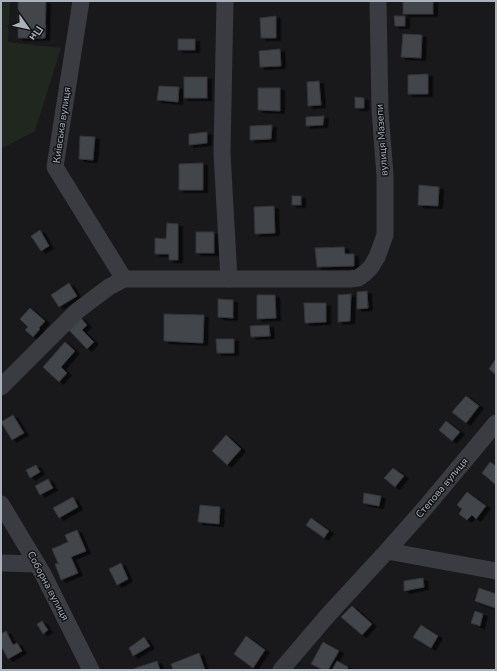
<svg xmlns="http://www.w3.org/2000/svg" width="497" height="671" viewBox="0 0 497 671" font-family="'Nunito Sans',sans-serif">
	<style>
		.green { fill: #1f271f }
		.building { fill: #434449; stroke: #333438; filter: url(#shadow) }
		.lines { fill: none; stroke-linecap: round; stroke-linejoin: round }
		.minor { stroke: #3a3c41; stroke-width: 17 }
		.labels { text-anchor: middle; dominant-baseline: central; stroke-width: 3; stroke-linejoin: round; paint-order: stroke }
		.street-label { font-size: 10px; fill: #abb2bc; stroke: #141417 }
	</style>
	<defs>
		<filter id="shadow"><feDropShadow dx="4.5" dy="2.5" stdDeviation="0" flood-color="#0009"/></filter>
	</defs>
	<rect width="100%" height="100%" fill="#19191c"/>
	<path class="green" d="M1 1H10L8 42 61 48 35 131 1 149Z"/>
	<g class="building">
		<path d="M18 1H46L45 38H18Z"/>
		<rect x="403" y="1" width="30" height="13"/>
		<path d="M276 16V38H261L260 18Z"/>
		<path d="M394 16H405V26H395Z"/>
		<path d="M403 34 422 35 421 58 401 57Z"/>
		<rect x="178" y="39" width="17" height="11"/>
		<path d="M280 49 281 66 260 67 259 51Z"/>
		<path d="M428 74V94H408V75Z"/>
		<rect x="184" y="77" width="23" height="21"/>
		<path d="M319 81 321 105 308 106 307 82Z"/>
		<path d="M159 86 179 87 178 102 157 100Z"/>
		<path d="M258 88H280V111L258 110Z"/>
		<path d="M355 97 364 98V108H355Z"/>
		<path d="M324 116 323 125 306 126V117Z"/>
		<path d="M272 125 271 139 250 140V126Z"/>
		<path d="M207 132V143L189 145V134Z"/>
		<path d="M80 136 95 137 93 160 79 159Z"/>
		<path d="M203 163V190H179V164Z"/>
		<path d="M419 185 439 187 438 206 418 205Z"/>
		<rect x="292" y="196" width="9" height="9"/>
		<path d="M274 206 275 233 255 234 254 207Z"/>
		<path d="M167 223 178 224V260H169V254H155V238L166 239Z"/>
		<path d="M40 230 49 246 41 251 31 236Z"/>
		<rect x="196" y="232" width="18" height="21"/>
		<path d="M344 247 345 254H354V266L317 267 315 248Z"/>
		<path d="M69 283 77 296 59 307 51 295Z"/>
		<path d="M367 291 368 308 357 309V292Z"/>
		<path d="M351 294 350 321 338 322V295Z"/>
		<path d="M257 295H275L276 318 257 319Z"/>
		<path d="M218 299 233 300V318L218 317Z"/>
		<path d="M304 303H326V322L305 323Z"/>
		<path d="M30 308 45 321 39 328 40 329 33 337 25 330 28 327 20 319Z"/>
		<path d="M164 314 204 315 203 343 164 341Z"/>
		<path d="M80 317 87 325 82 330 94 342 87 349 67 328Z"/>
		<path d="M269 325 270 336 251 337 250 326Z"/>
		<path d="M216 339H234V353H217Z"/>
		<path d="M65 342 75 351 61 367 67 373 59 382 43 367Z"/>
		<path d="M495 360H496V375L489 369Z"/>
		<path d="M466 396 479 406 466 423 452 412Z"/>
		<path d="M13 415 24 433 12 440 1 422Z"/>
		<path d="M446 421 460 432 452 441 439 430Z"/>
		<path d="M226 435 241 449 227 465 212 451Z"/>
		<path d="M490 462 496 466V485L482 473Z"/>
		<path d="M36 465 40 472 30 478 26 470Z"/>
		<path d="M393 468 404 476 395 487 384 478Z"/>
		<path d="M48 479 53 488 40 495 35 486Z"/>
		<path d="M467 492 486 506 476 519 472 515 467 520 459 514 462 509 457 505Z"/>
		<path d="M364 493 381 496 379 506 363 503Z"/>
		<path d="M73 497 78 507 59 518 53 508Z"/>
		<path d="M200 505 220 507 219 524 198 522Z"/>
		<path d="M311 518 329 531 324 538 306 525Z"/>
		<path d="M77 530 86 551 71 557 78 573 61 580 55 564 59 563H58L52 549 68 542 65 535Z"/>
		<path d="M121 563 128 579 117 585 109 569Z"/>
		<path d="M423 578 424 587 404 591V581Z"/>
		<path d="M479 588 496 594V604L495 608 475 601Z"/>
		<path d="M352 606 372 624 362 635 341 617Z"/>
		<path d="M475 611 483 614 480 626 471 623Z"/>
		<path d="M42 621 48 630 43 634 37 624Z"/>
		<path d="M421 625 438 636 431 648 413 637Z"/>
		<path d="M6 631 13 645 17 643 22 651 8 659 1 646V634Z"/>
		<path d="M246 636 265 650 253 668 234 654Z"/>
		<path d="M144 637 150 646 133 656 129 648Z"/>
		<path d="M323 642 339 651 328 670H323L311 664Z"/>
		<path d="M199 653 205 670H173L171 664Z"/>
		<path d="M157 661 160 670H134L133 669Z"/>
		<path d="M337 661 348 667 347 670H332Z"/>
	</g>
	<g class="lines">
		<g class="minor">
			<path d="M81 1 55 167 124 279"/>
			<path d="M225 1 222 153 229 279"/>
			<path d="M1 387 77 311 109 287 124 279H350L358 278 365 273 371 267 377 257 385 235V175L380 111 378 1"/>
			<path d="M1 504 43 574 91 670"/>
			<path d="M387 551 496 571"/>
			<path d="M1 563 37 564"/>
			<path d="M281 670 328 615 387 551 425 508 496 423"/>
		</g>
	</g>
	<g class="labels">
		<g class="street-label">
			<text transform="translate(62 125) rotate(-82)">Київська вулиця</text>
			<text transform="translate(382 140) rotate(-94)">вулиця Мазепи</text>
			<text transform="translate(442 488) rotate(-50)">Степова вулиця</text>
			<text transform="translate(48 586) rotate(62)">Соборна вулиця</text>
		</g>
	</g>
	<rect width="497" height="671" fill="none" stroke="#abb2bc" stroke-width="4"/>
	<g transform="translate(28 28) rotate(123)" stroke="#141417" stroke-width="3" paint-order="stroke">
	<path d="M0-3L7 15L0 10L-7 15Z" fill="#abb2bc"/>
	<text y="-6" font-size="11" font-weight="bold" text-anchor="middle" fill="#abb2bc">Пн</text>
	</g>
</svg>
